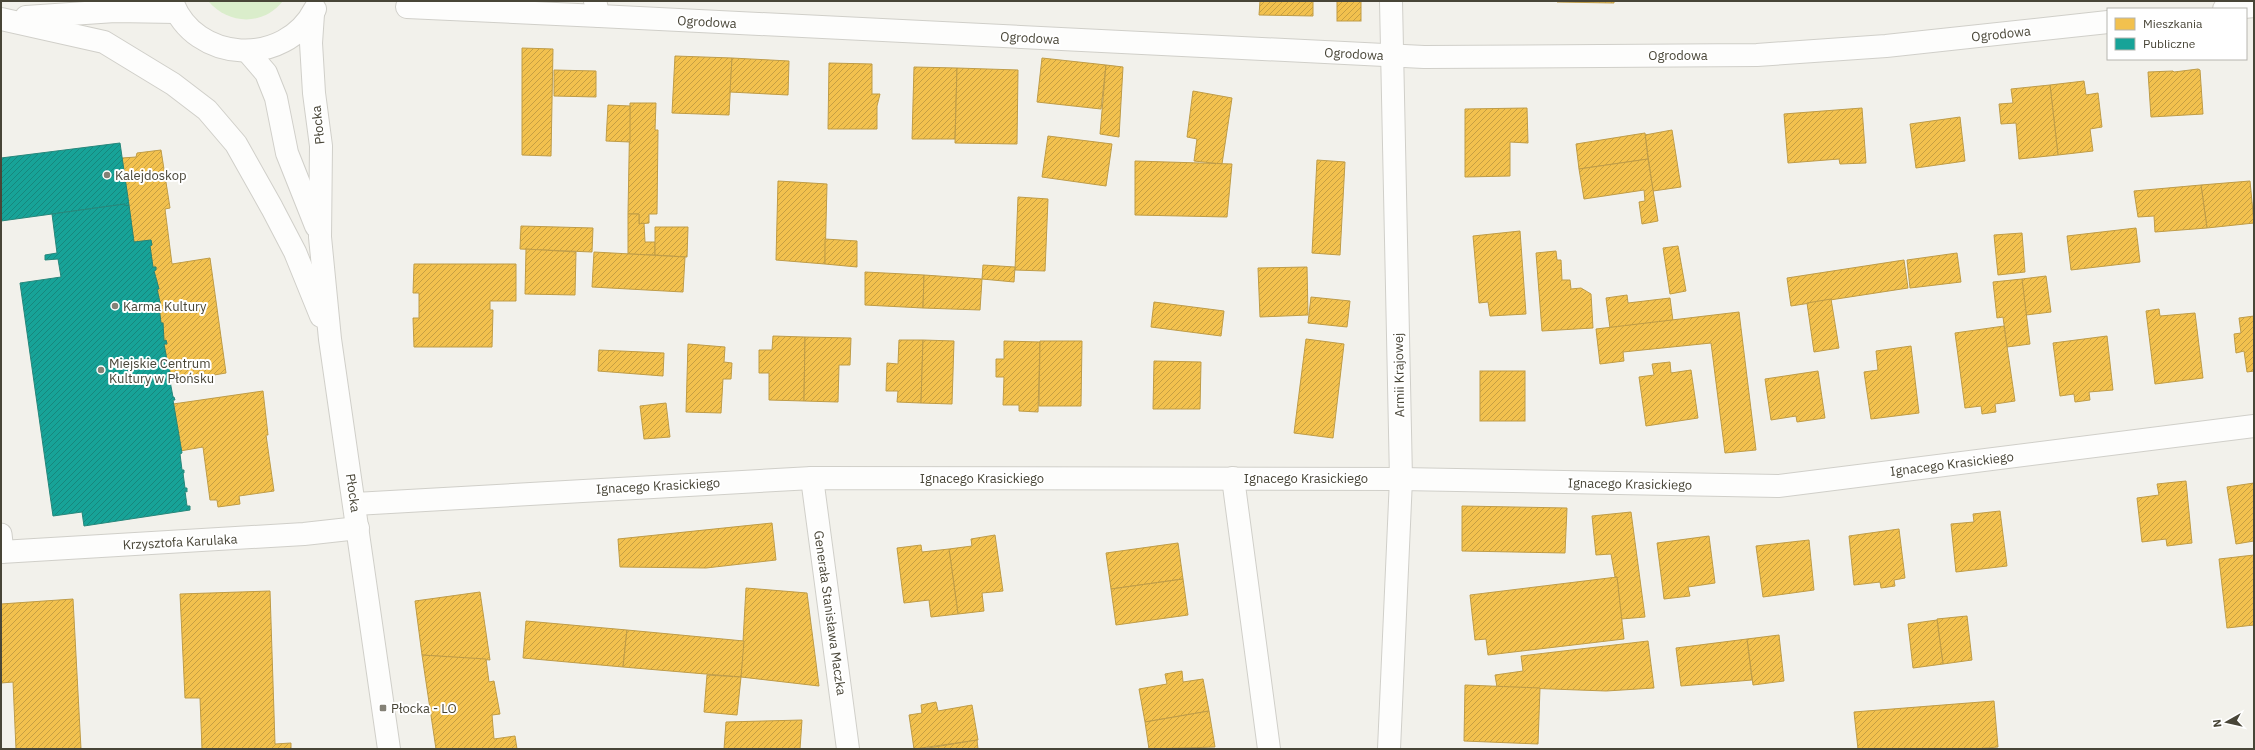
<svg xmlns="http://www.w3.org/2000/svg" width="2255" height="750" viewBox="0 0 2255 750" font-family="'IBM Plex Sans',sans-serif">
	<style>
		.green { fill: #daedcb }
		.homes { fill: url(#homes-hatch); stroke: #bf9c47 }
		.public { fill: url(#public-hatch); stroke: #26877b }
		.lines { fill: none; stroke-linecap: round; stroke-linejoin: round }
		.service-casing { stroke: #d0cfc9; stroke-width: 23 }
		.minor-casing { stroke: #d0cfc9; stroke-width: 24 }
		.tertiary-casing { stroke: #d0cfc9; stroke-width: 24 }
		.service { stroke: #fdfdfc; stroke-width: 21 }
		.minor { stroke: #fdfdfc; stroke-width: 22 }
		.tertiary { stroke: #fdfdfc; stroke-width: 22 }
		.poi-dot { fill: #848176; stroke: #fff; stroke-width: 1.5 }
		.labels { text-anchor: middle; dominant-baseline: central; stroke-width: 4; stroke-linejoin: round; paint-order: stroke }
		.street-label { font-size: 13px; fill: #484537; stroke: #fff }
		.poi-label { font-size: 13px; fill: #484537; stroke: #fff; text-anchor: start }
	</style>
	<defs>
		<pattern id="homes-hatch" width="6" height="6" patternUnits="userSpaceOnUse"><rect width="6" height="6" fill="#f2c14e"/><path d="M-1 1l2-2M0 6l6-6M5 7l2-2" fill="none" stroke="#c69f42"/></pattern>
		<pattern id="public-hatch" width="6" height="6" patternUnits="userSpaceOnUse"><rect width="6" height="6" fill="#17a398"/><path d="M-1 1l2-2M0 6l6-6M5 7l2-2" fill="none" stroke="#17877d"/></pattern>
	</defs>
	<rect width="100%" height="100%" fill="#f2f1eb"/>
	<path class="green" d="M208 1H283C263 26 229 25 208 1Z"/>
	<g class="homes">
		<path d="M1260 1H1313V16L1259 15Z"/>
		<rect x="1337" y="1" width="24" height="20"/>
		<path d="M1557 1H1614V3L1557 2Z"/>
		<path d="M522 48 553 49 551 156 522 155Z"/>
		<path d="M675 56 732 58 729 115 672 113Z"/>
		<path d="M732 58 789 61 788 95 730 92Z"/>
		<path d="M1042 58 1106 65 1101 109 1037 102Z"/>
		<path d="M829 63 872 64V94H880L877 106V129H828Z"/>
		<path d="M1106 65 1123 67 1119 137 1100 134Z"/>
		<path d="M914 67 957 68 955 139H912Z"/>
		<path d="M957 68 1018 70 1017 144 955 143Z"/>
		<path d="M2198 69 2200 70 2203 114 2151 117 2148 72 2173 71 2174 72Z"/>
		<path d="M554 70 596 71V97L554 96Z"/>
		<path d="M2084 81 2086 95 2098 93 2102 127 2090 129 2093 151 2058 155 2050 85Z"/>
		<path d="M2050 85 2058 155 2019 159 2016 123 2001 124 1999 104 2013 103 2011 89Z"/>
		<path d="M1193 91 1232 98 1222 164 1194 161 1197 139 1187 137Z"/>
		<path d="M630 103H656L655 130H658L657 214H649V223L639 224V214H628Z"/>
		<path d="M608 105 630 106V142L606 141Z"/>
		<path d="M1527 108 1528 143 1510 142V176L1465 177V109Z"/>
		<path d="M1862 108 1866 163 1840 164 1839 159 1788 163 1784 114Z"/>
		<path d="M1960 117 1965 161 1916 168 1910 124Z"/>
		<path d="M1672 130 1681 187 1653 191 1645 135Z"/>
		<path d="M1645 133 1648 159 1579 169 1576 144Z"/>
		<path d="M1048 136 1112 144 1106 186 1042 177Z"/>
		<path d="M161 150 170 208 165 209 172 264 210 258 226 373 178 381 177 378H170L169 360H167L164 344H167L166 340 164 341 163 323H161L159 307H161L157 289H159L154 271 156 270V267H153L150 246 152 245 151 240 134 242 122 158 136 157 137 153Z"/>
		<path d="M1648 159 1658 221 1642 224 1639 202 1645 201 1644 190 1584 199 1579 169Z"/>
		<path d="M1317 160 1345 162 1340 255 1312 253Z"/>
		<path d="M1135 161 1232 164 1227 217 1135 215Z"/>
		<path d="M778 181 827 184 825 264 776 260Z"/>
		<path d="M2250 181 2254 223 2207 228 2201 185Z"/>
		<path d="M2201 185 2207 228 2155 232 2154 216 2138 217 2134 191Z"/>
		<path d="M1018 197 1048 199 1045 271 1015 270Z"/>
		<path d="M628 214H639V224L644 223 645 242H655V255L628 254Z"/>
		<path d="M521 226 593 228 592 252 520 249Z"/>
		<path d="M655 227H688L687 257 655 255Z"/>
		<path d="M2136 228 2140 262 2071 270 2067 236Z"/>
		<path d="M1520 231 1526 314 1490 316 1488 302 1479 303 1473 236Z"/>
		<path d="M2022 233 2025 272 1998 275 1994 235Z"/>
		<path d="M825 239 857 241V267L825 264Z"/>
		<path d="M1678 246 1686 291 1670 294 1663 248Z"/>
		<path d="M526 249 576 252 575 295 525 294Z"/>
		<path d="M1556 251 1557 260H1561L1562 280H1570L1571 289 1581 288 1591 294 1593 328 1542 331 1536 253Z"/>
		<path d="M594 252 685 257 683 292 592 287Z"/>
		<path d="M1957 253 1961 282 1910 288 1907 260Z"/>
		<path d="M1904 260 1908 288 1791 306 1787 278Z"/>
		<path d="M414 264H516V301H490V310H493L492 347H414L413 318H419V293H413Z"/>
		<path d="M983 265 1015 267 1014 282 982 279Z"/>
		<path d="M1307 267 1308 315 1260 317 1258 268Z"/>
		<path d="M865 272 924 275 923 308 865 305Z"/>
		<path d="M924 275 982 279 980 310 923 308Z"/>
		<path d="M2046 276 2051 312 2026 315 2022 279Z"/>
		<path d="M2022 279 2030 344 2007 347 2003 317 1997 318 1993 282Z"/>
		<path d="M1627 295 1628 303 1670 298 1673 321 1610 328 1606 298Z"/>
		<path d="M1311 297 1350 301 1347 327 1308 323Z"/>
		<path d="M1831 299 1839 348 1814 352 1807 303Z"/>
		<path d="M1154 302 1224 311 1221 336 1151 327Z"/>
		<path d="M2159 309 2160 316 2195 313 2203 378 2155 384 2146 311Z"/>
		<path d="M1739 312 1756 450 1725 453 1711 343 1623 352 1624 361 1600 364 1596 329Z"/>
		<path d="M2254 316V371L2247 372 2244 351 2236 353 2234 334 2241 333 2239 318Z"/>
		<path d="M2004 326 2015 401 1995 404 1996 412 1982 414 1981 406 1965 408 1955 333Z"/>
		<path d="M773 336 805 337 804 401 769 400V373H759V350H772Z"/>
		<path d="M2107 336 2113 390 2089 392 2090 400 2075 402 2074 394 2060 396 2053 343Z"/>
		<path d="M805 337 851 338 850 365H839L838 402 804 401Z"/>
		<path d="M1306 339 1344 344 1333 438 1294 433Z"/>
		<path d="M899 340H923L921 403 897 402 898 391H886L887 363 898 364Z"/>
		<path d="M923 340 954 341 952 404 921 403Z"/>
		<path d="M1004 341 1040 342 1038 412 1019 411V405H1003L1004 377H996V359H1004Z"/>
		<path d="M1082 341 1081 406H1039L1040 341Z"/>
		<path d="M688 344 725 347 724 362 732 363 731 379H723L721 413 686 412Z"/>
		<path d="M1911 346 1919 413 1871 419 1864 372 1878 370 1876 351Z"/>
		<path d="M599 350 664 353 663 376 598 371Z"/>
		<path d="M1154 361 1201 362 1200 409H1153Z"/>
		<path d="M1670 362 1671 373 1691 370 1698 418 1646 426 1639 377 1654 375 1652 364Z"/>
		<rect x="1480" y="371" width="45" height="50"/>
		<path d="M1818 371 1825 418 1797 422 1796 416 1771 420 1765 379Z"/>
		<path d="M263 391 268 435H266L274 491 239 496 240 504 218 507 217 500H210L203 447 180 451 173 404Z"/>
		<path d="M666 403 670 437 644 439 640 406Z"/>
		<path d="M2186 481 2192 543 2167 546 2166 539 2142 542 2137 498 2159 495 2157 484Z"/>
		<path d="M2254 483V541L2236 544 2227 487Z"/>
		<path d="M1462 506 1567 508 1565 553 1462 551Z"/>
		<path d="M2000 511 2007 566 1956 572 1951 524 1974 522 1973 514Z"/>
		<path d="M1631 512 1645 617 1621 619 1617 577H1615L1611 554 1596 555 1592 516Z"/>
		<path d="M772 523 776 560 706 568 620 567 618 539Z"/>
		<path d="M1899 529 1905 578 1894 580 1895 586 1881 588 1880 582 1854 585 1849 536Z"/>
		<path d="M995 535 1003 591 982 593 984 611 958 614 949 549 972 546 971 539Z"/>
		<path d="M1709 536 1715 583 1688 587 1690 596 1664 599 1657 543Z"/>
		<path d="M1809 540 1814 590 1763 597 1756 546Z"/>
		<path d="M1178 543 1183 579 1111 589 1106 553Z"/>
		<path d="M921 545 922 552 949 549 958 614 931 617 929 600 904 603 897 548Z"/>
		<path d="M2254 555V625L2227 628 2219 559Z"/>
		<path d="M1617 577 1624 639 1488 655 1486 639 1475 640 1470 595Z"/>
		<path d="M1183 579 1188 615 1116 625 1111 589Z"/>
		<path d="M746 588 807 593 819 686 741 677Z"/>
		<path d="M270 591 275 744 291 743V749H202L200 698H185L180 594Z"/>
		<path d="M480 592 490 660 422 655 415 601Z"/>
		<path d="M73 599 81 749H16L13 682 1 683V604Z"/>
		<path d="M1967 616 1972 660 1943 664 1937 619Z"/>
		<path d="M1937 620 1943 664 1913 668 1908 624Z"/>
		<path d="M526 621 627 630 623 667 523 658Z"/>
		<path d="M627 630 744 641 741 677 623 667Z"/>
		<path d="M1779 635 1784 681 1753 685 1747 639Z"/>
		<path d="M1747 639 1752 680 1681 686 1676 648Z"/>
		<path d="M1648 641 1654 688 1606 691 1497 687 1495 675 1523 671 1521 656Z"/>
		<path d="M422 655 486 659 489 682 494 681 500 714 492 715 494 739 515 736 517 749H436Z"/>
		<path d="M1182 671 1183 682 1203 679 1209 711 1145 722 1139 689 1167 684 1165 674Z"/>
		<path d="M707 675 741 677 737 715 704 712Z"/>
		<path d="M1465 685 1540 688 1538 744 1464 741Z"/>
		<path d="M1994 701 1998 747 1975 749H1858L1854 712Z"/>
		<path d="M936 702 938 711 972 705 978 740 914 749 909 715 922 713 921 705Z"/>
		<path d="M1209 711 1215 747 1149 749 1145 722Z"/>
		<path d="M802 720 800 749H724L726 722Z"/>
		<path d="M977 740 978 749H922Z"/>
	</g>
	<g class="public">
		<path d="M120 143 129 205 126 206 125 204 1 221V158Z"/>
		<path d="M125 204 126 206 129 205 134 242 151 240 152 245 150 246 153 267H156V270L154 271 159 289H157L161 307H159L161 323H163L164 341 166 340 167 344H164L167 360H169L170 363H168L172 381H170L173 397H174L175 400H173L182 453 180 454 182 470H184V473H183L185 488H187V492L185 491 187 506H190V510L84 526 82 512 53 516 20 283 61 277 58 259 45 260V255L57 253 52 214Z"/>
	</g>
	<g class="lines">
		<g class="service-casing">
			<path id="service" d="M1 534 3 552"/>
		</g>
		<g class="minor-casing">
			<g id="minor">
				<path d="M595 1 599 16 1424 57 1757 55 1886 46 2108 22"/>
				<path d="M407 7 599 16"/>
				<path d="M2224 9 2254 6"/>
				<path d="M812 478 848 749"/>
				<path d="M1233 478 1269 749"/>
				<path d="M355 504 812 478 1401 479 1778 486 2254 426"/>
				<path d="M1 552 304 534 358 528"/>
				<path d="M1389 749 1401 479 1391 1"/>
			</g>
		</g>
		<g class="tertiary-casing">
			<g id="tertiary">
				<path d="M172 1C194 63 285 68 315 9"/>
				<path d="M313 14 311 43 314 93 321 146 320 237 330 339 389 749"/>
				<path d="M26 17 115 11 176 12"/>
				<path d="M1 19 104 42 173 84 207 110 236 144 272 208 295 252 321 316"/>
				<path d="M248 52 266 73 276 98 287 153 316 226"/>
			</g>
		</g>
		<use href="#service" class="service"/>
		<use href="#minor" class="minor"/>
		<use href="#tertiary" class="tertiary"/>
	</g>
	<g class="poi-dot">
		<circle cx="107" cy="175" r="4"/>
		<circle cx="115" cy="306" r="4"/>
		<circle cx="101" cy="370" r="4"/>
		<rect x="379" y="704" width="8" height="8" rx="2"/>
	</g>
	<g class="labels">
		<g class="street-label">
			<text transform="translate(707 22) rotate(3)">Ogrodowa</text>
			<text transform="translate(2001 34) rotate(-6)">Ogrodowa</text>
			<text transform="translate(1030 38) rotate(3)">Ogrodowa</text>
			<text transform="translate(1354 54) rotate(3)">Ogrodowa</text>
			<text x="1678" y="55">Ogrodowa</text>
			<text transform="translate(318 125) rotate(-96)">Płocka</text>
			<text transform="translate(1399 375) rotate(-91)">Armii Krajowej</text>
			<text transform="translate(1952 464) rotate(-7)">Ignacego Krasickiego</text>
			<text x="982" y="478">Ignacego Krasickiego</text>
			<text x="1306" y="478">Ignacego Krasickiego</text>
			<text transform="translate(1630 484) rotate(1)">Ignacego Krasickiego</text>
			<text transform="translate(658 486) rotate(-3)">Ignacego Krasickiego</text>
			<text transform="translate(353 493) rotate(82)">Płocka</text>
			<text transform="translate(180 542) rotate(-3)">Krzysztofa Karulaka</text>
			<text transform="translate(830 613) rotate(82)">Generała Stanisława Maczka</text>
		</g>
		<g class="poi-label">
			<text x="115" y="175">Kalejdoskop</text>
			<text x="123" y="306">Karma Kultury</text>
			<text x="109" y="363">Miejskie Centrum<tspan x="109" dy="15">Kultury w Płońsku</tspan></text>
			<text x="391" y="708">Płocka - LO</text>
		</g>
	</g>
	<rect width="2255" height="750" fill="none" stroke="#484537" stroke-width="4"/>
	<rect x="2107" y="8" width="140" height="52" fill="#ffffff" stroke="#b6b5af"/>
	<rect x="2115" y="18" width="20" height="12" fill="#f2c14e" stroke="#b6b5af"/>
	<text x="2143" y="28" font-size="12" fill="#484537">Mieszkania</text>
	<rect x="2115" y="38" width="20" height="12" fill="#17a398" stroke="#b6b5af"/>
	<text x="2143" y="48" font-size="12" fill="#484537">Publiczne</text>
	<g transform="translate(2227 722) rotate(262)" stroke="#ffffff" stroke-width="3" paint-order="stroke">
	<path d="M0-3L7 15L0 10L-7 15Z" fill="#484537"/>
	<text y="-6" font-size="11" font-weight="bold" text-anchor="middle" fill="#484537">N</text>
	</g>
</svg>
